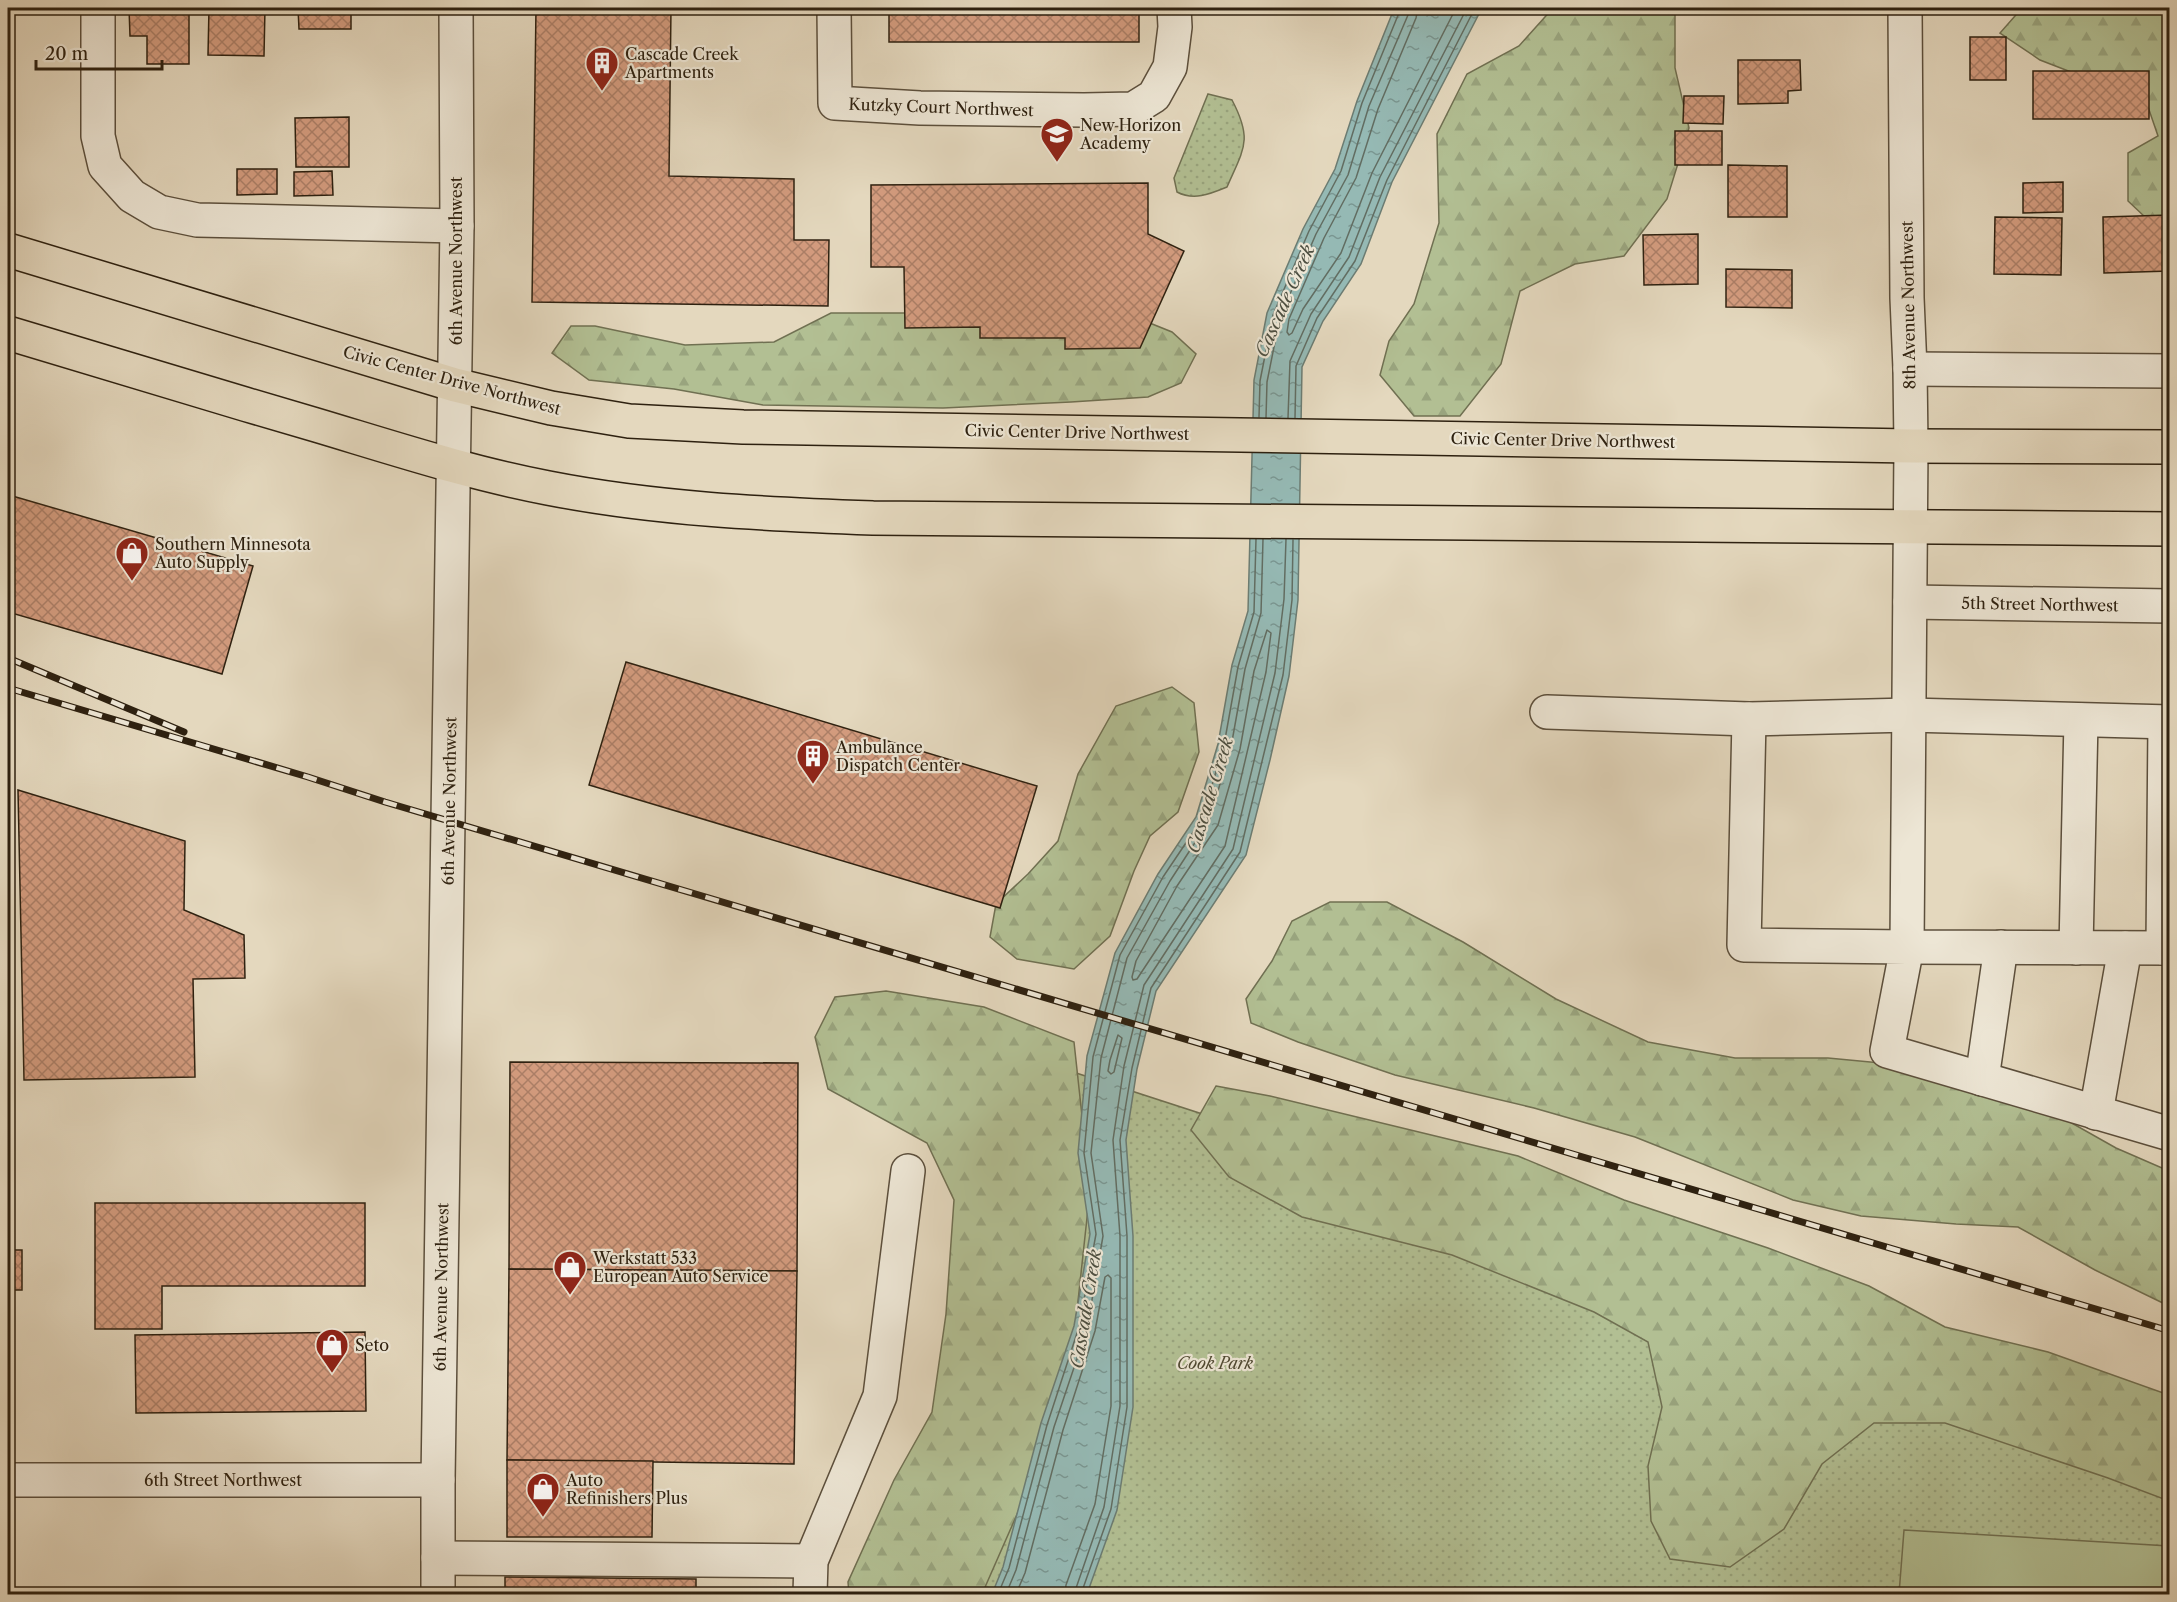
<svg xmlns="http://www.w3.org/2000/svg" width="2177" height="1602" viewBox="0 0 2177 1602" font-family="'Libre Caslon Text',serif">
	<style>
		.green { fill: url(#green-dots); stroke: #707052; stroke-width: 1.5 }
		.forest { fill: url(#forest-firs); stroke: #707052; stroke-width: 1.5 }
		.pitch { fill: #b2bf93; stroke: #707052; stroke-width: 1.5 }
		.water { fill: url(#water-ripples); stroke: #6c7c72; stroke-width: 1.5 }
		.lines { fill: none; stroke-linecap: round; stroke-linejoin: round }
		.shore { stroke: #626d62; stroke-width: 1.5 }
		.building { fill: url(#building-cross-hatch); stroke: #2e2110; stroke-width: 1.5 }
		.minor-casing { stroke: #5c4f3c; stroke-width: 36 }
		.major-casing { stroke: #2e2110; stroke-width: 36 }
		.minor { stroke: #ede6d5; stroke-width: 33 }
		.major { stroke: #e4d8be; stroke-width: 33 }
		.rail-casing { stroke: #2e2110; stroke-width: 7 }
		.rail { stroke: #ede6d5; stroke-width: 4.5; stroke-dasharray: 14; stroke-linecap: butt }
		.labels { text-anchor: middle; dominant-baseline: central; stroke-width: 4.5; stroke-linejoin: round; paint-order: stroke }
		.poi-label { font-size: 16px; fill: #2e2110; stroke: #ede6d5; text-anchor: start }
		.street-label { font-size: 16px; fill: #2e2110; stroke: #ede6d5 }
		.park-label { font-size: 16px; font-style: italic; fill: #4f4831; stroke: #ede6d5 }
		.water-label { font-size: 18px; font-style: italic; fill: #4d4f41; stroke: #ede6d5 }
	</style>
	<defs>
		<pattern id="green-dots" width="8" height="8" patternUnits="userSpaceOnUse" patternTransform="scale(1.5)"><rect width="8" height="8" fill="#b2bf93"/><path d="M2 2h.1M6 6h.1" fill="none" stroke="#99a47e" stroke-width="1.8" stroke-linecap="round"/></pattern>
		<pattern id="forest-firs" width="22" height="20" patternUnits="userSpaceOnUse" patternTransform="scale(1.5)"><rect width="22" height="20" fill="#b2bf93"/><path d="M5 1l3.5 6h-7zM16 11l3.5 6h-7z" fill="#99a47e"/></pattern>
		<pattern id="water-ripples" width="26" height="14" patternUnits="userSpaceOnUse" patternTransform="scale(1.5)"><rect width="26" height="14" fill="#95b9b4"/><path d="M2 4q2-2 4 0t4 0M15 11q2-2 4 0t4 0" fill="none" stroke="#7a9691"/></pattern>
		<pattern id="building-cross-hatch" width="8" height="8" patternUnits="userSpaceOnUse" patternTransform="scale(1.5)"><rect width="8" height="8" fill="#d49c7f"/><path d="M0 0l8 8M0 8l8-8" fill="none" stroke="#ac7f67"/></pattern>
	</defs>
	<rect width="100%" height="100%" fill="#e4d8be"/>
	<filter id="stains"><feTurbulence type="fractalNoise" baseFrequency=".00333" numOctaves="4"/><feColorMatrix values="0 0 0 0 .2 0 0 0 0 .09 0 0 0 0 .02 0 0 0 .5 -.17"/></filter>
	<radialGradient id="worn" r=".72"><stop offset=".6" stop-color="#630" stop-opacity="0"/><stop offset="1" stop-color="#630" stop-opacity=".3"/></radialGradient>
	<g class="green">
		<path d="M1208 94 1232 100C1253 140 1244 148 1227 187 1210 194 1194 201 1177 192L1174 178Z"/>
		<path d="M1030 1058 2169 1428V1594H939Z"/>
	</g>
	<g class="forest">
		<path d="M1553 8H1675V68L1689 128 1667 199 1624 256 1575 264 1520 291 1501 364 1460 416H1414L1380 375 1389 341 1414 304 1439 223 1437 134 1467 74 1519 46Z"/>
		<path d="M2022 8H2169V232L2163 234 2128 201V153L2158 136 2146 101 2040 60 2000 33Z"/>
		<path d="M1110 307 1172 332 1196 354 1181 383 1148 397 1071 402 943 408 763 405 674 389 589 380 552 353 571 326H595L685 345 774 342 831 313H908Z"/>
		<path d="M1172 687 1194 703 1199 752 1178 812 1150 836 1134 871 1110 936 1074 969 1017 959 990 937 996 904 1028 874 1058 841 1078 774 1116 706Z"/>
		<path d="M1330 902H1387L1463 942 1556 999 1648 1042 1735 1058H1828L1923 1067 2024 1096 2116 1148 2169 1171V1306L2095 1270 2018 1227 1956 1224 1861 1216 1793 1200 1635 1137 1534 1108 1395 1075 1298 1042 1251 1023 1246 999 1272 961 1292 921Z"/>
		<path d="M886 991 984 1007 1074 1042 1090 1190 1071 1366 1044 1453 982 1594H849L848 1582 894 1480 932 1412 946 1314 954 1200 927 1143 828 1089 815 1037 835 997Z"/>
		<path d="M1216 1086 1270 1096 1518 1156 1624 1200 1768 1248 1869 1286 1945 1327 2048 1352 2169 1395V1501L2108 1478 1945 1423H1874L1822 1464 1784 1529 1730 1567 1670 1559 1651 1521 1648 1466 1662 1407 1648 1342 1594 1312 1452 1255 1302 1217 1229 1177 1191 1130Z"/>
	</g>
	<path class="pitch" d="M1904 1530 2169 1546V1594H1899Z"/>
	<path class="water" d="M1397 8H1482L1392 182 1361 264 1323 321 1302 367 1298 600 1289 676 1270 760 1246 855 1156 991 1137 1069 1126 1140 1133 1236V1407L1117 1510 1087 1594H992L1003 1567 1041 1423 1074 1326 1090 1234 1078 1153 1087 1056 1115 953 1158 874 1196 817 1218 744 1232 665 1248 611 1254 380 1267 313 1303 229 1335 169 1357 101 1392 14Z"/>
	<g class="lines">
		<g class="shore">
			<path d="M1418 8 1416 18 1378 109 1356 178 1324 238 1289 319 1287 332 1289 335 1292 333 1303 309 1341 253 1372 173 1456 8"/>
			<path d="M1259 417 1260 381 1273 315 1309 231 1341 171 1362 103 1401 8"/>
			<path d="M1266 418 1267 382 1280 317 1316 234 1348 175 1369 106 1408 15 1409 8"/>
			<path d="M1288 418 1290 361 1311 314 1349 257 1380 177 1467 8"/>
			<path d="M1295 418 1296 366 1317 318 1355 261 1387 180 1475 8"/>
			<path d="M1267 630 1271 633 1266 672 1225 846 1137 979 1133 980 1132 977 1136 961 1177 886 1218 825 1240 749 1254 671Z"/>
			<path d="M1118 1035 1122 1038 1114 1072 1111 1074 1108 1071 1110 1060Z"/>
			<path d="M998 1594 1009 1568 1047 1425 1079 1327 1096 1234 1084 1153 1093 1057 1120 955 1163 877 1202 819 1224 745 1238 667 1254 612 1256 539"/>
			<path d="M1006 1594 1016 1570 1054 1427 1087 1329 1103 1236 1091 1153 1101 1058 1127 958 1170 881 1209 821 1231 747 1245 669 1261 613 1263 539"/>
			<path d="M1016 1594 1025 1573 1063 1430 1095 1331 1105 1277 1108 1275 1111 1278V1406L1095 1504 1066 1585 1065 1594"/>
			<path d="M1074 1594 1104 1507 1120 1406V1236L1113 1140 1124 1066 1144 985 1233 849 1275 673 1284 599 1286 539"/>
			<path d="M1081 1594 1111 1509 1127 1407V1236L1120 1140 1132 1068 1151 988 1240 852 1283 675 1292 600 1293 540"/>
		</g>
	</g>
	<g class="building">
		<rect x="28" y="8" width="39" height="5"/>
		<path d="M129 8H189V64H147V36H130Z"/>
		<path d="M209 8H265L264 56 208 55Z"/>
		<path d="M298 8H351V29H299Z"/>
		<path d="M536 8H671L669 176 794 179V240H829L828 306 532 302Z"/>
		<rect x="889" y="8" width="250" height="34"/>
		<path d="M1736 8H1786L1785 9H1736Z"/>
		<rect x="1970" y="37" width="36" height="43"/>
		<path d="M1738 60H1800L1801 90 1788 91V103L1738 104Z"/>
		<rect x="2033" y="71" width="116" height="48"/>
		<path d="M1684 96H1724L1723 124 1683 123Z"/>
		<path d="M349 117V167H296L295 118Z"/>
		<rect x="1675" y="131" width="47" height="34"/>
		<path d="M1728 165 1787 166V217H1728Z"/>
		<path d="M237 169H277V194L237 195Z"/>
		<path d="M332 171 333 195 294 196V172Z"/>
		<path d="M2063 182V212L2023 213V183Z"/>
		<path d="M1148 183V234L1184 251 1140 348 1065 349V338H980V327L905 328 904 267H871V185Z"/>
		<path d="M2170 215V271L2104 273 2103 217Z"/>
		<path d="M1995 217 2062 218 2061 275 1994 274Z"/>
		<path d="M1698 234V284L1644 285 1643 235Z"/>
		<path d="M1726 269 1792 270V308L1726 307Z"/>
		<path d="M9 495 253 566 222 674 8 612V502Z"/>
		<path d="M626 662 1037 786 1000 908 589 785Z"/>
		<path d="M18 790 185 841 184 910 244 935 245 978 193 979 195 1077 24 1080Z"/>
		<path d="M510 1062 798 1063 797 1271 509 1269Z"/>
		<path d="M95 1203H365V1286H162V1329H95Z"/>
		<rect x="8" y="1250" width="14" height="40"/>
		<path d="M509 1269 797 1271 794 1464 507 1460Z"/>
		<path d="M365 1332 366 1411 136 1413 135 1335Z"/>
		<path d="M507 1460 653 1461 652 1537H507Z"/>
		<path d="M505 1577 696 1579V1594H505Z"/>
	</g>
	<g class="lines">
		<g class="minor-casing">
			<g id="minor">
				<path d="M98 8V136L105 166 132 196 159 212 197 220 457 226"/>
				<path d="M834 8 835 103 920 108 1084 110 1133 109 1154 96 1170 67 1175 27 1174 8"/>
				<path d="M1905 8 1907 298 1910 369 1911 446 1907 947 2170 948"/>
				<path d="M1910 369 2170 371"/>
				<path d="M1910 602 2170 606"/>
				<path d="M1547 712 1749 719 1909 715 2170 722"/>
				<path d="M1749 719 1744 945 1907 947 1887 1051 2170 1134"/>
				<path d="M2076 948 2081 720"/>
				<path d="M2163 948 2165 722"/>
				<path d="M1982 1079 2001 947"/>
				<path d="M2096 1113 2125 948"/>
				<path d="M8 1480H438"/>
				<path d="M438 1558 811 1561"/>
				<path d="M438 1594V1480L457 226 456 8"/>
				<path d="M810 1594 811 1561 880 1396 908 1171"/>
			</g>
		</g>
		<g class="major-casing">
			<g id="major">
				<path d="M8 250 455 385 551 408 629 421 743 427 1911 446 2170 447"/>
				<path d="M8 333C110 364 213 395 316 425 393 448 469 473 548 488 655 509 764 514 873 518L2170 529"/>
			</g>
		</g>
		<use href="#minor" class="minor"/>
		<use href="#major" class="major"/>
		<g class="rail-casing">
			<g id="rail">
				<path d="M8 658 184 732"/>
				<path d="M8 688 308 777 385 802 2170 1331"/>
			</g>
		</g>
		<use href="#rail" class="rail"/>
	</g>
	<defs>
		<g id="building-pin" transform="scale(1.725)"><path d="M0 17L-7.5 6A9.5 9.5 0 1 1 7.5 6Z" fill="#8f2418" stroke="#ede6d5"/><path d="M-4-6H4V6H1V3H-1V6H-4ZM-2.5-4.3h1.7v1.8h-1.7ZM.8-4.3h1.7v1.8H.8ZM-2.5-1h1.7V.8h-1.7ZM.8-1h1.7V.8H.8Z" fill="#fff"/></g>
		<g id="school-pin" transform="scale(1.725)"><path d="M0 17L-7.5 6A9.5 9.5 0 1 1 7.5 6Z" fill="#8f2418" stroke="#ede6d5"/><path d="M0-5L7-2L0 1L-7-2ZM-4 1L0 2.5L4 1V4Q0 6-4 4Z" fill="#fff"/></g>
		<g id="shop-pin" transform="scale(1.725)"><path d="M0 17L-7.5 6A9.5 9.5 0 1 1 7.5 6Z" fill="#8f2418" stroke="#ede6d5"/><path d="M-5-2.5h2.3a2.7 3.5 0 0 1 5.4 0H5L5.5 6h-11ZM-1.5-2.5h3a1.5 2.3 0 0 0-3 0Z" fill="#fff"/></g>
	</defs>
	<g fill-rule="evenodd">
		<use href="#building-pin" x="602" y="63"/>
		<use href="#school-pin" x="1057" y="134"/>
		<use href="#shop-pin" x="132" y="553"/>
		<use href="#building-pin" x="813" y="756"/>
		<use href="#shop-pin" x="570" y="1267"/>
		<use href="#shop-pin" x="332" y="1345"/>
		<use href="#shop-pin" x="543" y="1489"/>
	</g>
	<g class="labels">
		<g class="poi-label">
			<text x="625" y="54">Cascade Creek<tspan x="625" dy="18">Apartments</tspan></text>
			<text x="1080" y="125">New Horizon<tspan x="1080" dy="18">Academy</tspan></text>
			<text x="155" y="544">Southern Minnesota<tspan x="155" dy="18">Auto Supply</tspan></text>
			<text x="836" y="747">Ambulance<tspan x="836" dy="18">Dispatch Center</tspan></text>
			<text x="593" y="1258">Werkstatt 533<tspan x="593" dy="18">European Auto Service</tspan></text>
			<text x="355" y="1345">Seto</text>
			<text x="566" y="1480">Auto<tspan x="566" dy="18">Refinishers Plus</tspan></text>
		</g>
		<g class="street-label">
			<text transform="translate(941 107) rotate(2)">Kutzky Court Northwest</text>
			<text transform="translate(456 261) rotate(-90)">6th Avenue Northwest</text>
			<text transform="translate(1908 305) rotate(-91)">8th Avenue Northwest</text>
			<text transform="translate(452 380) rotate(15)">Civic Center Drive Northwest</text>
			<text transform="translate(1077 432) rotate(1)">Civic Center Drive Northwest</text>
			<text transform="translate(1563 440) rotate(1)">Civic Center Drive Northwest</text>
			<text transform="translate(2040 604) rotate(1)">5th Street Northwest</text>
			<text transform="translate(449 801) rotate(-89)">6th Avenue Northwest</text>
			<text transform="translate(441 1287) rotate(-89)">6th Avenue Northwest</text>
			<text x="223" y="1480">6th Street Northwest</text>
		</g>
		<g class="park-label">
			<text x="1215" y="1363">Cook Park</text>
		</g>
		<g class="water-label">
			<text transform="translate(1285 301) rotate(-66)">Cascade Creek</text>
			<text transform="translate(1210 795) rotate(-73)">Cascade Creek</text>
			<text transform="translate(1086 1309) rotate(-81)">Cascade Creek</text>
		</g>
	</g>
	<rect width="2177" height="1602" fill="none" stroke="#e4d8be" stroke-width="30"/>
	<rect x="9" y="9" width="2159" height="1584" fill="none" stroke="#2e2110" stroke-width="3"/>
	<rect x="15" y="15" width="2147" height="1572" fill="none" stroke="#2e2110" stroke-width="1.5"/>
	<path d="M36 60v9h126v-9" fill="none" stroke="#2e2110" stroke-width="3"/>
	<text x="45" y="60" font-size="18" fill="#2e2110" stroke="#ede6d5" stroke-width="4.5" paint-order="stroke">20 m</text>
	<rect width="100%" height="100%" filter="url(#stains)"/>
	<rect width="100%" height="100%" fill="url(#worn)"/>
</svg>
